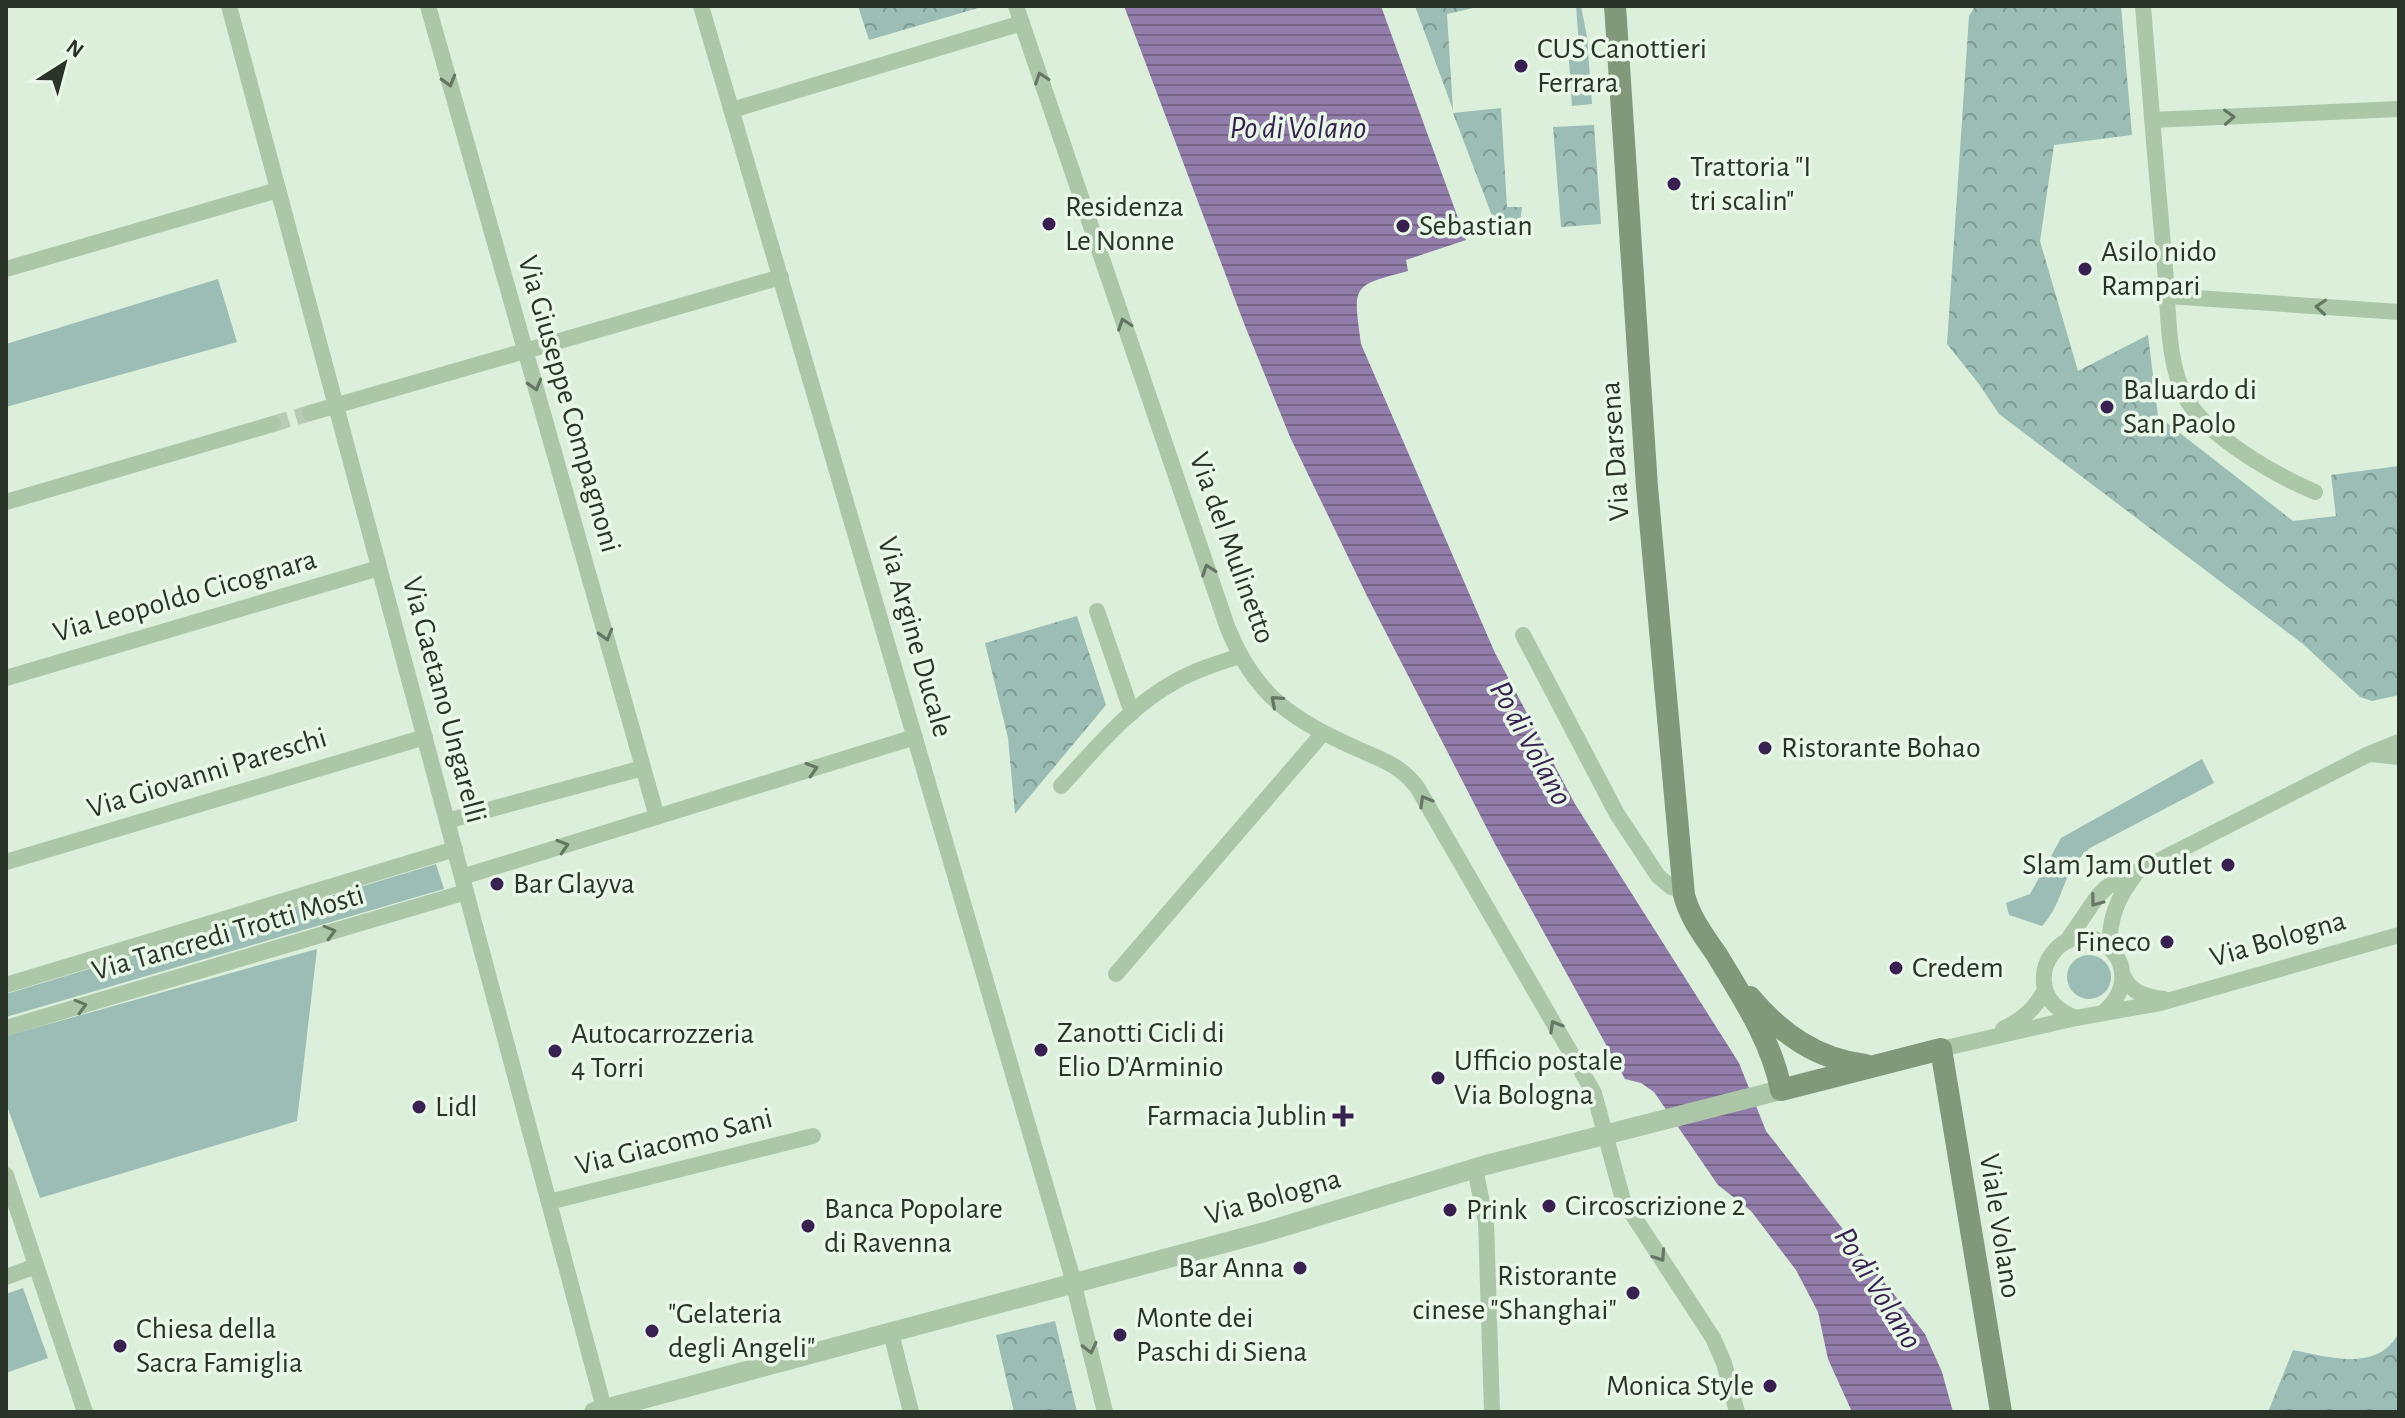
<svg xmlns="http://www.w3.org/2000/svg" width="2405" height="1418" viewBox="0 0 2405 1418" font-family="'Alegreya Sans',sans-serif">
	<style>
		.grass { fill: #9cbdb5 }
		.park { fill: url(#park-crowns) }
		.water { fill: url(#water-rules) }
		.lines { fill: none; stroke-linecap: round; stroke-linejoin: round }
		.minor-tunnel { stroke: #b9cab7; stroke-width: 16; stroke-dasharray: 16 8; stroke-linecap: butt }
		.minor { stroke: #acc6a8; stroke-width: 16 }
		.tertiary { stroke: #acc6a8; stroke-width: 20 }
		.secondary { stroke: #81997a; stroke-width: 22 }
		.oneway { stroke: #657662 }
		.poi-dot { fill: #382151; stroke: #e8f7e7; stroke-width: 3 }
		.labels { text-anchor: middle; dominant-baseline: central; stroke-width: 7; stroke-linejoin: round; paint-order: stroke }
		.poi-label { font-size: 30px; fill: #2b3428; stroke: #e8f7e7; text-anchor: start }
		.street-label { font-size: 30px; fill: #2b3428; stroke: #e8f7e7 }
		.water-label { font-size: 32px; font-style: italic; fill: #382151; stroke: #e8f7e7 }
	</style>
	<defs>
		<pattern id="park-crowns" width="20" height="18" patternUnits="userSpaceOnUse" patternTransform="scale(2)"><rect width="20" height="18" fill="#9cbdb5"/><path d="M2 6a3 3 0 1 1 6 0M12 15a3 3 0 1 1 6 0" fill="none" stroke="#7f9a93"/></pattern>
		<pattern id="water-rules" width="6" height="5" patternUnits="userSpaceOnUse" patternTransform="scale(2)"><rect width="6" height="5" fill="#917caa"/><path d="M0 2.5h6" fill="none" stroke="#77668a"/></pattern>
	</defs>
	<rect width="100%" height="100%" fill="#dcefdb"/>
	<g class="grass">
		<path d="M1576 6H1581L1587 37 1592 104 1572 106 1569 60 1580 58Z"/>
		<path d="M218 279 237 342 6 407V344Z"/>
		<path d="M2202 759 2214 783 2090 848C2059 874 2066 900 2042 926L2009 915 2006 903 2030 894 2061 838Z"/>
		<path d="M436 864 444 889 6 1017V994Z"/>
		<path d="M317 949 297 1121 40 1198 6 1103V1036Z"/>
		<circle cx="2089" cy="977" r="22"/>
		<path d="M23 1288 48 1358 6 1373V1294Z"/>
	</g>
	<g class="park">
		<path d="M858 6H985L869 40Z"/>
		<path d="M1415 6H1482L1447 14 1453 110Z"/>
		<path d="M1975 6H2121L2132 135 2054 145 2040 241 2078 371 2148 335 2158 416 2293 521 2336 516 2331 475 2399 466V695L2372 701 2360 697 2303 644 1999 414 1979 384 1947 344 1969 16Z"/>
		<path d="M1501 108 1507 207H1522L1520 225 1492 216 1453 113Z"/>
		<path d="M1594 125 1601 224 1561 227 1553 127Z"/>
		<path d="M1077 616 1106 705 1015 814 1008 738 985 643Z"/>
		<path d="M1055 1321 1077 1412H1014L996 1335Z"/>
		<path d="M2399 1332V1412H2268L2293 1350C2328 1357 2379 1373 2399 1332Z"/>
	</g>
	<path class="water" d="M1124 6H1381L1466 240 1406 260 1408 271C1351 286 1353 285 1361 344L1495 653 1575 804 1739 1063 1766 1131 1925 1334 1942 1372 1953 1412H1852L1828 1359 1818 1312 1796 1270 1751 1211 1718 1185 1654 1092 1641 1083 1625 1079 1495 844 1367 596 1290 437 1245 326Z"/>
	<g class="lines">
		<path class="minor-tunnel" d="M273 424 310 413"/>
		<g class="minor">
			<path d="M229 6 605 1412"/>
			<path d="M428 6 657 817"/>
			<path d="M701 6 1070 1269 1105 1412"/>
			<path d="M1016 6 1227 626C1255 697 1293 720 1360 750 1383 760 1401 766 1417 787L1594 1093 1623 1200 1713 1338 1724 1363 1737 1412"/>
			<path d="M2143 6C2150 93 2157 181 2165 268 2169 310 2166 363 2187 400 2210 438 2275 475 2315 492"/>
			<path d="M732 110 1022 23"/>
			<path d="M2152 120 2399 109"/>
			<path d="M6 269 278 190"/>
			<path d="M2168 296 2399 312"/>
			<path d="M310 413 781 277"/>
			<path d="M6 502 273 424"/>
			<path d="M1097 611 1132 713"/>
			<path d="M1523 635 1617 814 1658 876 1671 887 1683 891"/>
			<path d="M6 678 379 568"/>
			<path d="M2371 754 2399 757"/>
			<path d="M1061 786C1096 748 1130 706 1176 681 1196 670 1218 663 1240 656"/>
			<path d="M447 821 643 768"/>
			<path d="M6 862 425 737"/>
			<path d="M462 877 915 737"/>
			<path d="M2067 941 2097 897 2107 887 2369 754 2399 742"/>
			<path d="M2109 947C2110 917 2117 898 2135 875"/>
			<path d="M1116 974 1323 733"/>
			<path d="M2124 977C2131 993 2147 997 2164 999"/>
			<path d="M6 985 455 849"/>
			<path d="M2076 1018C2060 1012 2046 1002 2044 983 2043 972 2045 963 2052 954 2087 908 2156 967 2103 1013"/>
			<path d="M6 1028 466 892"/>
			<path d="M2003 1029C2023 1019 2035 1009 2045 990"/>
			<path d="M1941 1049 2076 1018 2160 1003 2399 935"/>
			<path d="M1475 1169 1486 1222 1492 1412"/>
			<path d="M6 1175 85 1412"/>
			<path d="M549 1202 813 1136"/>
			<path d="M6 1277 36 1266"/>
			<path d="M891 1333 911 1412"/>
		</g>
		<path class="tertiary" d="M594 1412 1265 1232 1486 1165 1781 1090"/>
		<g class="secondary">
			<path d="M1615 6 1647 487 1684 895C1690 918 1704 936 1717 955 1742 997 1772 1041 1781 1090L1941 1049 2001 1412"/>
			<path d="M1750 997C1781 1034 1817 1059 1865 1065"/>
		</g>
	</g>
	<defs><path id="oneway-chevron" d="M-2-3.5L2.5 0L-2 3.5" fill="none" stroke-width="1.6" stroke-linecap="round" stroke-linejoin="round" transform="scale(2)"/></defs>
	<g class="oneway">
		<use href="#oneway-chevron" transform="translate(1041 78) rotate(-109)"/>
		<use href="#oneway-chevron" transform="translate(449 81) rotate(74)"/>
		<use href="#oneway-chevron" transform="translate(2229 117) rotate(-3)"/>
		<use href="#oneway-chevron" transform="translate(2321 307) rotate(-176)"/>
		<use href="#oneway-chevron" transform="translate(1124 324) rotate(-109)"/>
		<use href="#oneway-chevron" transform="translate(535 385) rotate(74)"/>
		<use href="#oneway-chevron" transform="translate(1208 570) rotate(-109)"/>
		<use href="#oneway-chevron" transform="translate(606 635) rotate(74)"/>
		<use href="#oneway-chevron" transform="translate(1276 701) rotate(-139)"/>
		<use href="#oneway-chevron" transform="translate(812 769) rotate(-17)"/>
		<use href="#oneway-chevron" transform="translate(1425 801) rotate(-120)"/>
		<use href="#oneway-chevron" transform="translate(563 846) rotate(-17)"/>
		<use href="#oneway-chevron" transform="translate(2096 901) rotate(127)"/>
		<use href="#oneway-chevron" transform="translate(330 932) rotate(-16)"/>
		<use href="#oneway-chevron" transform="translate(81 1006) rotate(-16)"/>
		<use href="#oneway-chevron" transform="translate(1555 1026) rotate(-120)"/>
		<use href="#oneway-chevron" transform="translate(1660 1256) rotate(56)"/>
		<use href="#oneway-chevron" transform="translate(1090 1348) rotate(77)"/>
	</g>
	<g class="poi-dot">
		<circle cx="1521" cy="66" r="8"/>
		<circle cx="1674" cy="184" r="8"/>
		<circle cx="1049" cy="224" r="8"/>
		<circle cx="1403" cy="226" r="8"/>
		<circle cx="2085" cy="269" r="8"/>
		<circle cx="2107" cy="407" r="8"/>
		<circle cx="1765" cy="748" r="8"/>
		<circle cx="2228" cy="865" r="8"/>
		<circle cx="497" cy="884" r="8"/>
		<circle cx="2167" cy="942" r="8"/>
		<circle cx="1896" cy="968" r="8"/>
		<circle cx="1041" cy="1050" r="8"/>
		<circle cx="555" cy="1051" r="8"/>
		<circle cx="1438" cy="1078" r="8"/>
		<circle cx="419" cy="1107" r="8"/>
		<path d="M1339 1104h8v8h8v8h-8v8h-8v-8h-8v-8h8z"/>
		<circle cx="1549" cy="1206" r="8"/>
		<circle cx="1450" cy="1210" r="8"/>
		<circle cx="808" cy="1226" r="8"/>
		<circle cx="1300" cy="1268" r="8"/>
		<circle cx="1633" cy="1293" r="8"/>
		<circle cx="652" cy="1331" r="8"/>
		<circle cx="1120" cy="1335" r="8"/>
		<circle cx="120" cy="1346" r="8"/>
		<circle cx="1770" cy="1386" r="8"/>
	</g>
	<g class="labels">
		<g class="poi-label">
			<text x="1537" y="49">CUS Canottieri<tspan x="1537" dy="34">Ferrara</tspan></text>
			<text x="1690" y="167">Trattoria "I<tspan x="1690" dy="34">tri scalin"</tspan></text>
			<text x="1065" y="207">Residenza<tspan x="1065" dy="34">Le Nonne</tspan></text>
			<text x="1419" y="226">Sebastian</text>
			<text x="2101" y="252">Asilo nido<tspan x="2101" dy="34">Rampari</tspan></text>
			<text x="2123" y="390">Baluardo di<tspan x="2123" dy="34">San Paolo</tspan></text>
			<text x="1781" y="748">Ristorante Bohao</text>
			<text x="2212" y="865" text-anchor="end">Slam Jam Outlet</text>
			<text x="513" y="884">Bar Glayva</text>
			<text x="2151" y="942" text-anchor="end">Fineco</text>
			<text x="1912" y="968">Credem</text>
			<text x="1057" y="1033">Zanotti Cicli di<tspan x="1057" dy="34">Elio D'Arminio</tspan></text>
			<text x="571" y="1034">Autocarrozzeria<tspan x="571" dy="34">4 Torri</tspan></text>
			<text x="1454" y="1061">Ufficio postale<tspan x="1454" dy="34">Via Bologna</tspan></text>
			<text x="435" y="1107">Lidl</text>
			<text x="1327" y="1116" text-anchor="end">Farmacia Jublin</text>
			<text x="1565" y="1206">Circoscrizione 2</text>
			<text x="824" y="1209">Banca Popolare<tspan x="824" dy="34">di Ravenna</tspan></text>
			<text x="1466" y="1210">Prink</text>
			<text x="1284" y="1268" text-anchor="end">Bar Anna</text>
			<text x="1617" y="1276" text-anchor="end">Ristorante<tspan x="1617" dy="34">cinese "Shanghai"</tspan></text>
			<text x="668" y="1314">"Gelateria<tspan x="668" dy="34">degli Angeli"</tspan></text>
			<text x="1136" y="1318">Monte dei<tspan x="1136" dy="34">Paschi di Siena</tspan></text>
			<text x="136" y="1329">Chiesa della<tspan x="136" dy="34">Sacra Famiglia</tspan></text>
			<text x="1754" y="1386" text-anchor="end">Monica Style</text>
		</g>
		<g class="street-label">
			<text transform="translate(569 404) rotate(74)">Via Giuseppe Compagnoni</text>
			<text transform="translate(1615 451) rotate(-94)">Via Darsena</text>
			<text transform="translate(1232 548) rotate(70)">Via del Mulinetto</text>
			<text transform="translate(185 596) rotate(-16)">Via Leopoldo Cicognara</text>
			<text transform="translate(915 637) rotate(74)">Via Argine Ducale</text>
			<text transform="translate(444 700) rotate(75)">Via Gaetano Ungarelli</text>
			<text transform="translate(207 773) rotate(-17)">Via Giovanni Pareschi</text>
			<text transform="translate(228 933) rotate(-16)">Via Tancredi Trotti Mosti</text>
			<text transform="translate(2278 939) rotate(-16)">Via Bologna</text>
			<text transform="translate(674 1142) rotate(-14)">Via Giacomo Sani</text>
			<text transform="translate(1273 1197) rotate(-16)">Via Bologna</text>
			<text transform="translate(2000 1226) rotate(81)">Viale Volano</text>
		</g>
		<g class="water-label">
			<text x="1298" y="128">Po di Volano</text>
			<text transform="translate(1531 743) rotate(61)">Po di Volano</text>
			<text transform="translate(1878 1288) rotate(58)">Po di Volano</text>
		</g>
	</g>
	<rect width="2405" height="1418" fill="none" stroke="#2b3428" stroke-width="16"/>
	<g transform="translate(64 64) rotate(36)" stroke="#e8f7e7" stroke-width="6" paint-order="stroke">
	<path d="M0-6L14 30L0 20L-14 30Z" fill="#2b3428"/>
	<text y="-12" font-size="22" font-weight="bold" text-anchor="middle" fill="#2b3428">N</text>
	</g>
</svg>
